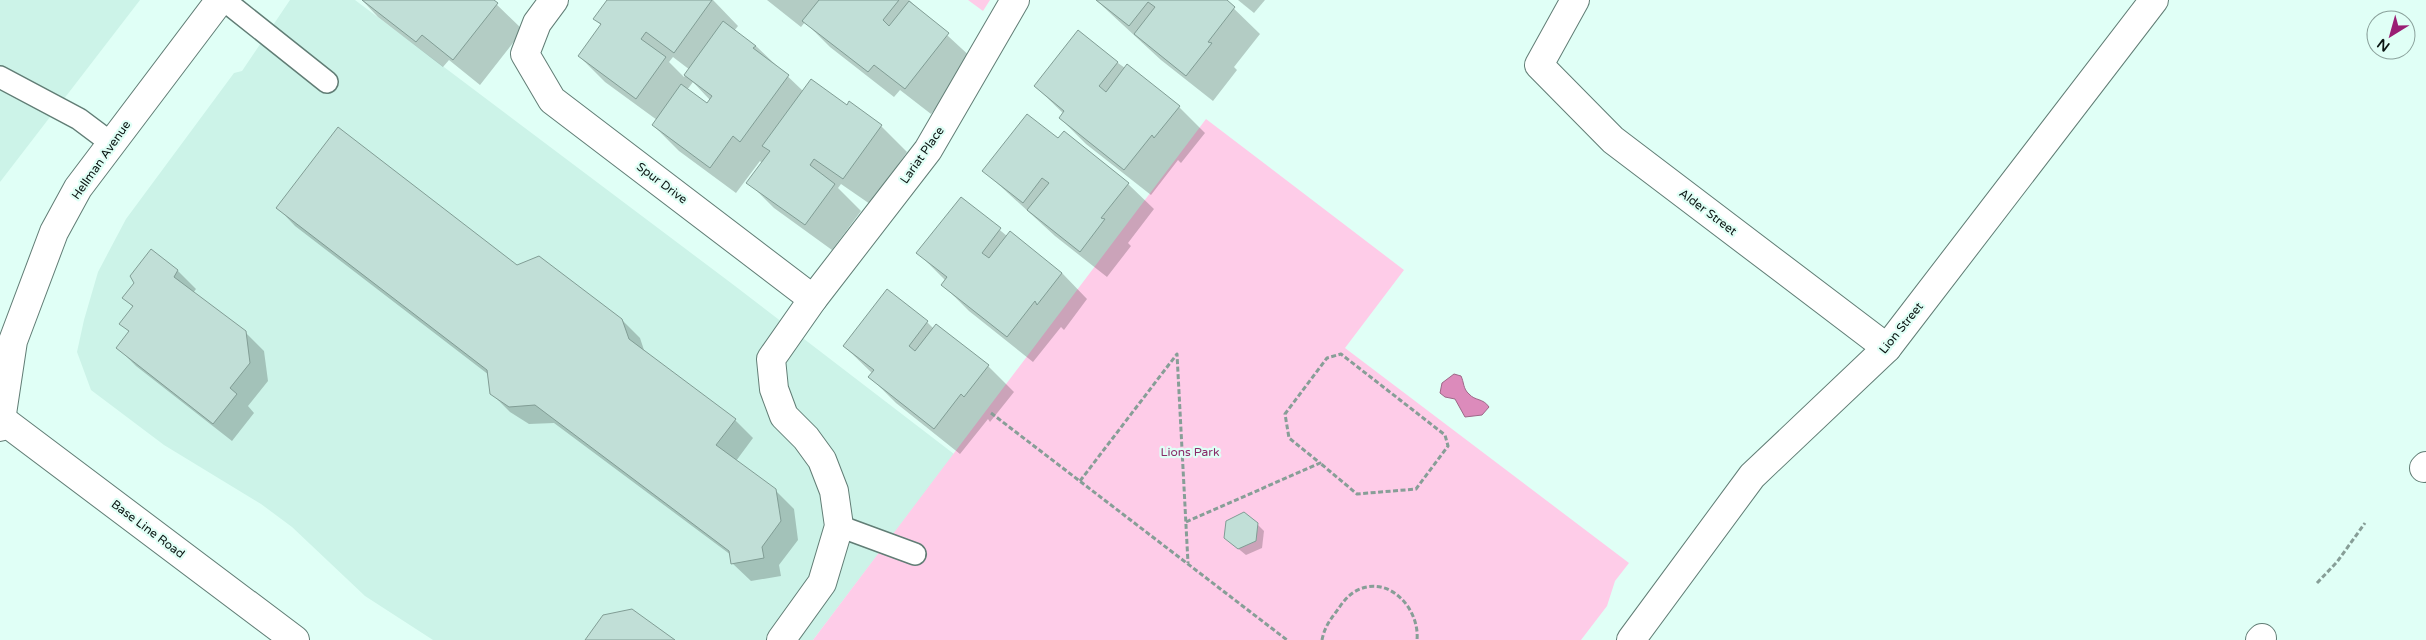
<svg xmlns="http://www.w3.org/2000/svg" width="2426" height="640" viewBox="0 0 2426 640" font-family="'Varela Round',sans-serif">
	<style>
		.built { fill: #ccf3e8 }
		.green { fill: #fecce8 }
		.water { fill: #dc8bbb; stroke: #9d6888 }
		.shadow { fill: #0003; fill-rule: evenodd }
		.building { fill: #c1dfd7; stroke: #819d95 }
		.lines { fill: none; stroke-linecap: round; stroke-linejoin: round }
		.service-casing { stroke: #617d75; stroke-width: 24 }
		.minor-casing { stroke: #617d75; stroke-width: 30 }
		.tertiary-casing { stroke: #617d75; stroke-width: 30 }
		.primary-casing { stroke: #617d75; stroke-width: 30 }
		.path { stroke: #879e97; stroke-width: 3; stroke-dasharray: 5 2.5; stroke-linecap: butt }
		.service { stroke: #fff; stroke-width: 21 }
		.minor { stroke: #fff; stroke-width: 28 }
		.tertiary { stroke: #fff; stroke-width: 28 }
		.primary { stroke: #fff; stroke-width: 28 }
		.labels { text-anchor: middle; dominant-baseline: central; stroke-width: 4.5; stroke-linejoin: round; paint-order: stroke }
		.street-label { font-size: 12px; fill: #0a1512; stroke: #e0fff6 }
		.park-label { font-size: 12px; fill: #892b69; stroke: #e0fff6 }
	</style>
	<rect width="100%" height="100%" fill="#e0fff6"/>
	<g class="built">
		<path d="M0 0H140L0 182Z"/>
		<path d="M290 0H355L735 286 954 454 813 640H433L365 596 292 527 261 504 164 445 91 390 77 352 84 320 98 272 126 219 234 73 242 71Z"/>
	</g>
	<g class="green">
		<path d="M968 0H990L983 11Z"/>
		<path d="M1206 119 1404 270 1345 348 1629 563 1615 581 1607 606 1581 640H813Z"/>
	</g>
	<path class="water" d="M1454 374 1461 376C1464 382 1463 389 1469 394 1475 401 1483 398 1489 407L1482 415 1465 417 1455 399 1445 397 1440 393 1442 383Z"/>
	<g class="shadow">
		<path d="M362 0H492L523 30 480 85 449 60 443 67 378 17Z"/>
		<path d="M609 0H713L738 26 734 31 756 46 803 91 848 107 881 126 907 152 870 204 841 184 838 188 861 211 832 250 774 208 748 182 762 163 760 161 736 193 679 151 653 125 657 120 605 82 579 56 601 25 595 19ZM673 57 690 70 684 77 669 62ZM693 82 710 100 707 104 687 90Z"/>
		<path d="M767 0H909L974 60 931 114 900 90 894 97 830 47 805 22 801 27Z"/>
		<path d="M1096 0H1225L1260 34 1234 67 1237 70 1213 101 1161 60Z"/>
		<path d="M1238 0H1265L1254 13Z"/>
		<path d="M1118 63 1179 107 1205 133 1181 163 1178 160 1151 195 1086 144 1060 118 1064 114 1035 86Z"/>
		<path d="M984 171 1128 184 1154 209 1128 243 1131 246 1107 277 1055 236Z"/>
		<path d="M961 198 1007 236 1062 273 1087 299 1064 330 1061 327 1033 362 969 311 943 285 946 281 918 253Z"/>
		<path d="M277 207 517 267 622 320 640 338 645 353 735 420 753 438 736 461 775 490 794 509 798 540 779 565 781 576 751 581 732 563 731 555 554 423 529 424 510 412 492 394 489 375 295 226Z"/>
		<path d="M151 251 178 271 196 289 193 293 245 332 264 351 268 381 248 406 254 413 232 441 136 366 118 348 130 333 121 323 133 307 124 298 135 283Z"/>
		<path d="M927 322 934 329 937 325 988 366 1014 392 990 422 988 419 960 454 896 403 870 377 873 374 844 346Z"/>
		<path d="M1257 524 1264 531 1262 548 1246 555 1225 538Z"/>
	</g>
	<g class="building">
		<path d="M362 0H494L498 3 453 60 422 35 416 42Z"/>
		<path d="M607 0H712L674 53 646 32 641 39 666 57 636 99 578 56 601 24 593 19Z"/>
		<path d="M819 0H899L883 20 889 26 909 1 949 33 905 89 874 65 868 72 802 21Z"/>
		<path d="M1096 0H1227L1235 7 1208 42 1212 43 1186 76 1134 34 1155 7 1148 2 1129 26Z"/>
		<path d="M723 21 756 46 753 48 789 75 740 142 733 136 710 168 652 125 681 84 707 103 712 96 684 75Z"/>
		<path d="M1078 30 1118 62 1099 86 1106 92 1127 64 1180 106 1154 138 1152 135 1124 170 1059 118 1064 111 1034 86Z"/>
		<path d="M811 79 847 105 849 101 882 125 843 179 814 159 810 165 835 184 805 225 746 183 770 151 762 146Z"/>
		<path d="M1027 114 1058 138 1064 131 1129 183 1101 218 1105 219 1080 252 1027 210 1049 183 1042 178 1023 203 982 171Z"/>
		<path d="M338 127 517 265 539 256 622 319 629 339 736 419 716 445 776 489 781 521 762 547 764 558 731 564 729 551 535 405 509 407 490 394 487 370 276 208Z"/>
		<path d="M961 197 1001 228 982 253 989 258 1010 231 1062 273 1037 305 1035 301 1007 337 941 285 947 277 916 253Z"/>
		<path d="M151 249 178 270 174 277 246 331 250 363 230 388 237 394 213 424 116 348 129 331 119 324 133 306 122 298 134 283 130 276Z"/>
		<path d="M887 289 928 321 909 346 915 351 936 324 989 365 964 397 961 394 934 429 868 377 874 370 843 346Z"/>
		<path d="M1244 512 1258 523 1256 541 1238 549 1224 538 1226 521Z"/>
		<path d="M632 609 675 640H585L603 615Z"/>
	</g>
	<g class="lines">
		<g class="service-casing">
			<g id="service">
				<path d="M224 0 327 82"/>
				<path d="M0 77 79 119 111 143"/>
				<path d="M839 526 915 554"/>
			</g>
		</g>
		<g class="minor-casing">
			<g id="minor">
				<path d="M554 0 537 23 525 54 552 100 813 299"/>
				<path d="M1575 0 1539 65 1613 140 1887 348"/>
				<path d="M2424 468 2426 466"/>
				<path d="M781 640 822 583 839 526 834 491 822 460 806 438 784 416 774 389 771 359 813 299 928 150 1015 0"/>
				<path d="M1631 640 1752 476 1887 348 2154 0"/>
				<path d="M2260 640 2262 638"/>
			</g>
		</g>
		<g class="tertiary-casing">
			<path id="tertiary" d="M0 427 13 341 54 232 78 188 220 0"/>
		</g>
		<g class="primary-casing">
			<path id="primary" d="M0 418 295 640"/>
		</g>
		<g class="path">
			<path d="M991 413 1287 640"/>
			<path d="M1080 481 1177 354 1188 563"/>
			<path d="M1186 522 1320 463 1289 438 1285 414 1327 358 1341 354 1445 435 1448 446 1416 489 1357 494 1320 463"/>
			<path d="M2317 583 2337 562 2365 523"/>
			<path d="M1322 640C1324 629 1329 621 1336 612 1341 605 1346 597 1354 592 1387 572 1420 608 1417 640"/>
		</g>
		<use href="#service" class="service"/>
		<use href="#minor" class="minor"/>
		<use href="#tertiary" class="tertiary"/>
		<use href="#primary" class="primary"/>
	</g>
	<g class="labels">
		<g class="street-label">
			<text transform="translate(922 155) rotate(-55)">Lariat Place</text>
			<text transform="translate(101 160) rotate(-55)">Hellman Avenue</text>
			<text transform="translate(662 183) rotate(37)">Spur Drive</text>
			<text transform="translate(1708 212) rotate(37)">Alder Street</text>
			<text transform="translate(1901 328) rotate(-51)">Lion Street</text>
			<text transform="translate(148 529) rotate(37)">Base Line Road</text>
		</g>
		<g class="park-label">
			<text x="1190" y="452">Lions Park</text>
		</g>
	</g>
	<g transform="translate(2391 35) rotate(217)"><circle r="24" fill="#e0fff6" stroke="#8aa19b"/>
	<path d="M0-4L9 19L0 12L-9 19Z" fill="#9a1d74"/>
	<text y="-8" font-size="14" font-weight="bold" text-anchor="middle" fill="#0a1512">N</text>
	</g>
</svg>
